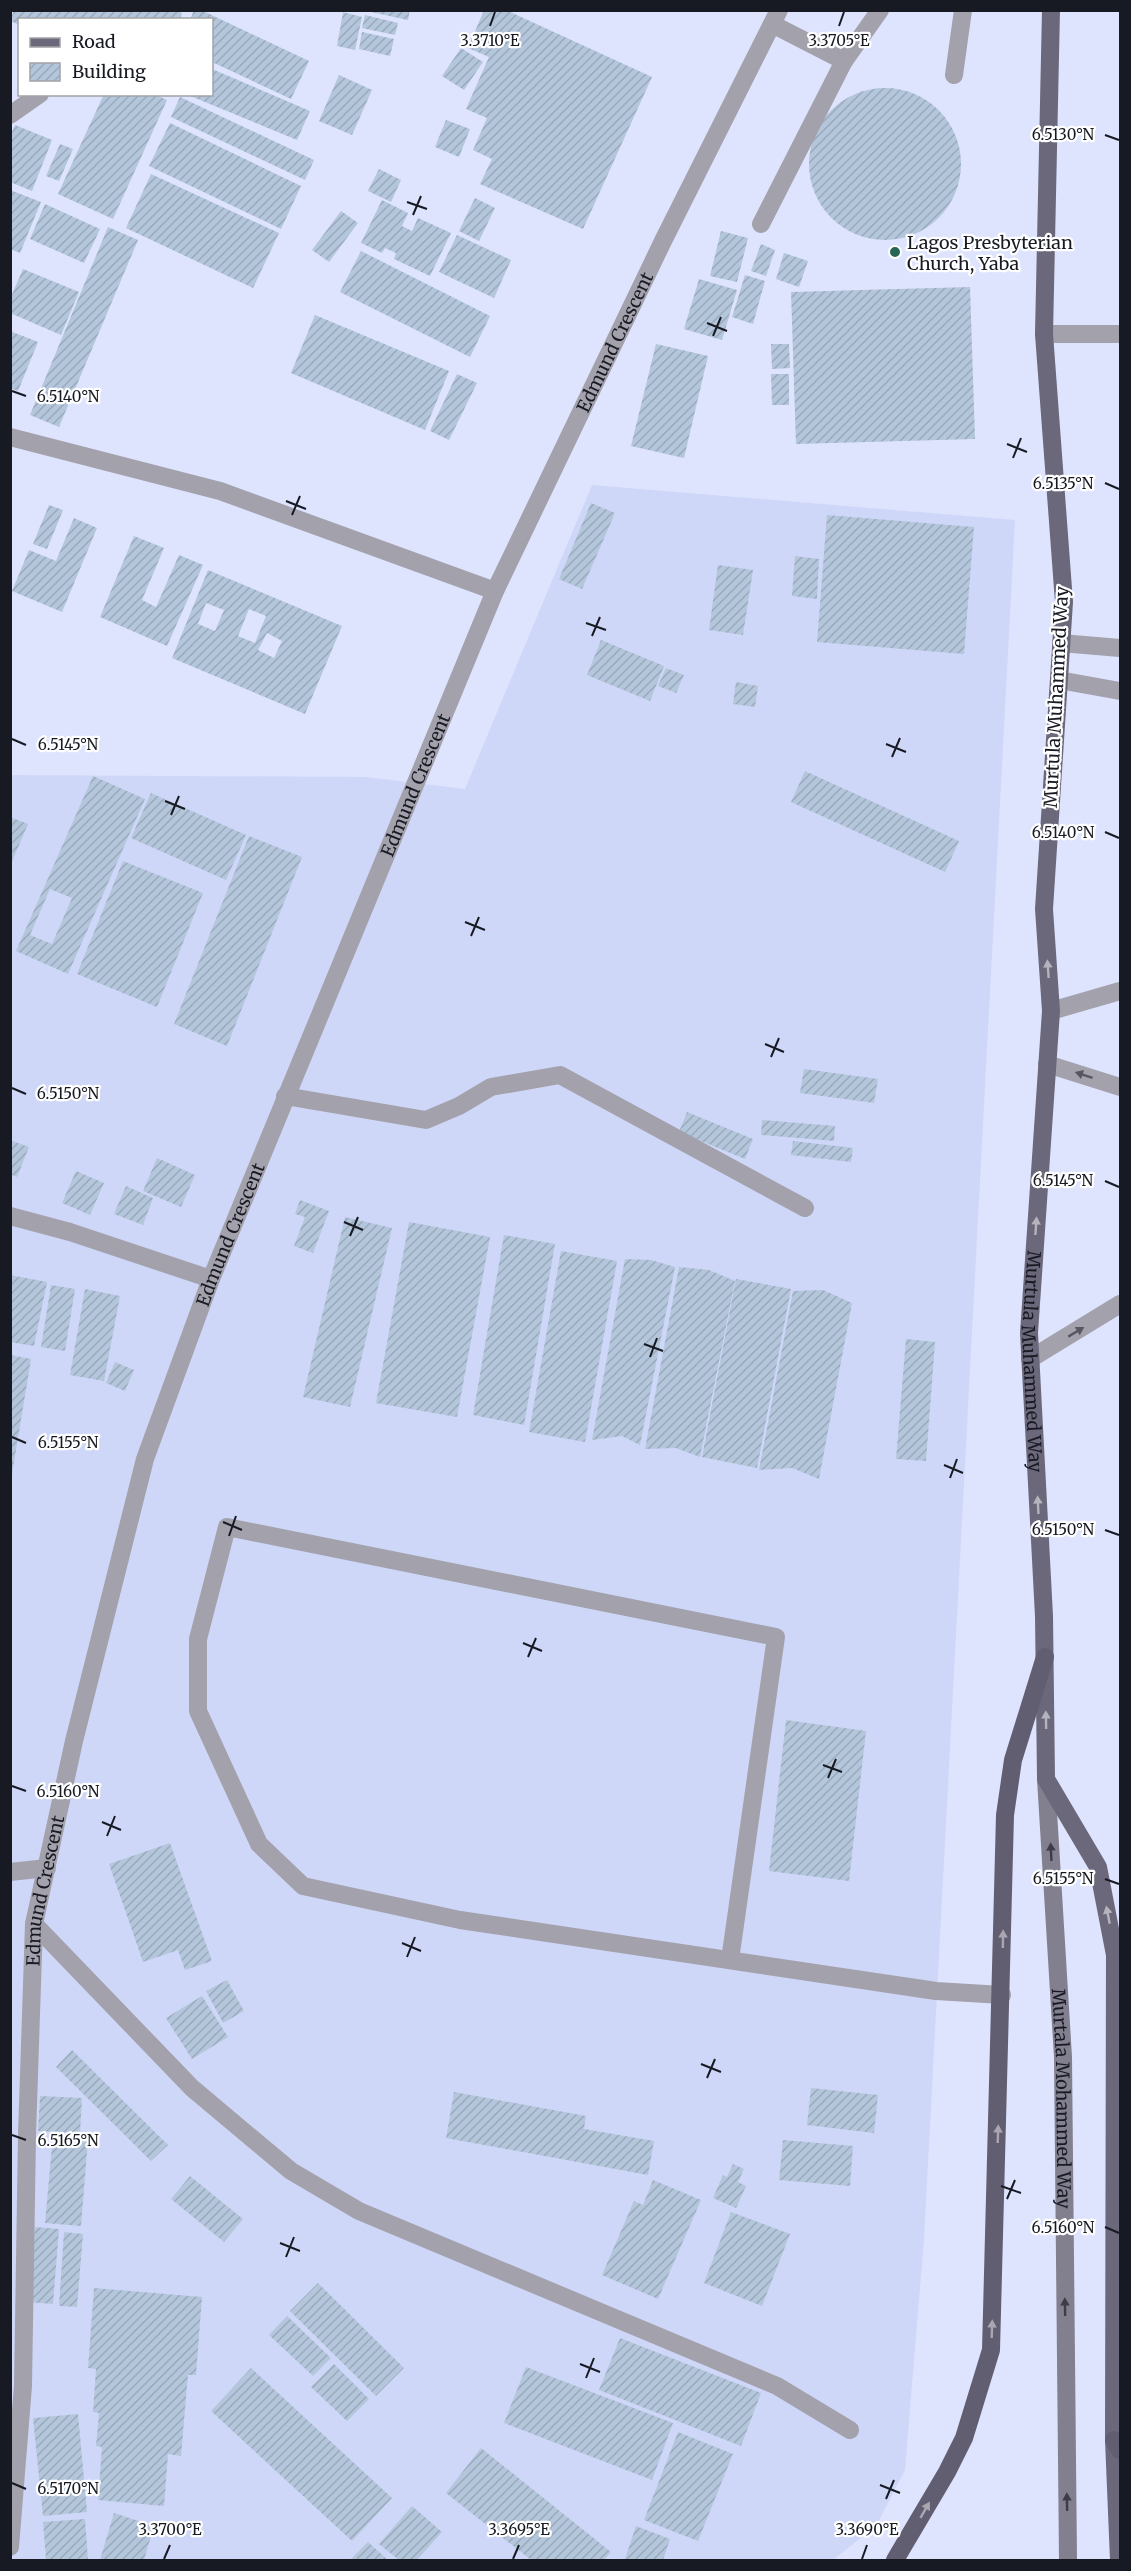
<svg xmlns="http://www.w3.org/2000/svg" width="1131" height="2571" viewBox="0 0 1131 2571" font-family="Merriweather,serif">
	<style>
		.built { fill: #cfd7f8 }
		.building { fill: url(#building-hatch); fill-rule: evenodd }
		.lines { fill: none; stroke-linecap: round; stroke-linejoin: round }
		.service { stroke: #a3a1ac; stroke-width: 18 }
		.minor { stroke: #a3a1ac; stroke-width: 18 }
		.secondary { stroke: #827f8f; stroke-width: 18 }
		.primary { stroke: #6b687b; stroke-width: 18 }
		.trunk { stroke: #625e72; stroke-width: 18 }
		.oneway { fill: #b5b4bd }
		.oneway2 { fill: #565761 }
		.oneway3 { fill: #3c3d49 }
		.oneway4 { fill: #a9a6b1 }
		.ticks { fill: none; stroke: #171a23; stroke-width: 2 }
		.poi-dot { fill: #266654; stroke: #fff; stroke-width: 2 }
		.labels { text-anchor: middle; dominant-baseline: central; stroke-width: 4.5; stroke-linejoin: round; paint-order: stroke }
		.poi-label { font-size: 18px; fill: #171a23; stroke: #fff; text-anchor: start }
		.street-label { font-size: 18px; fill: #171a23; stroke: #fff }
		.ticks-label { font-size: 15px; text-anchor: middle; fill: #171a23; stroke: #fff; stroke-width: 4.5; stroke-linejoin: round; paint-order: stroke }
	</style>
	<defs>
		<pattern id="building-hatch" width="6" height="6" patternUnits="userSpaceOnUse" patternTransform="scale(1.5)"><rect width="6" height="6" fill="#b4c6db"/><path d="M-1 1l2-2M0 6l6-6M5 7l2-2" fill="none" stroke="#9aaabc"/></pattern>
	</defs>
	<rect width="100%" height="100%" fill="#dee4fe"/>
	<path class="built" d="M592 485 1015 520 924 2239 905 2470 876 2526 833 2560H11V775L366 777 465 789Z"/>
	<g class="building">
		<path d="M14 10H176L182 13 180 20H20V25L10 21Z"/>
		<path d="M194 10H201L309 61 291 99 212 62V20H190Z"/>
		<path d="M362 10H410L408 20Z"/>
		<path d="M484 10H506L652 77 583 229 480 184 492 159 473 150 487 118 466 109 489 57 468 48Z"/>
		<path d="M343 12 362 17 355 50 337 46Z"/>
		<path d="M365 15 398 23 395 35 362 28Z"/>
		<path d="M362 32 394 39 390 56 359 49Z"/>
		<path d="M461 48 483 62 464 90 442 76Z"/>
		<path d="M212 69 310 111 297 140 188 95 212 94Z"/>
		<path d="M339 75 372 90 352 135 319 121Z"/>
		<circle cx="885" cy="164" r="76"/>
		<path d="M104 94H154L167 100 113 219 58 194Z"/>
		<path d="M180 97 314 160 305 180 171 117Z"/>
		<path d="M446 120 470 129 459 157 435 147Z"/>
		<path d="M170 123 301 186 281 229 149 166Z"/>
		<path d="M15 125 52 140 32 191 10 182V136Z"/>
		<path d="M60 144 73 149 59 181 46 176Z"/>
		<path d="M379 169 401 180 391 202 368 191Z"/>
		<path d="M151 174 279 233 253 288 126 228Z"/>
		<path d="M10 190 41 202 20 253 10 249Z"/>
		<path d="M475 198 495 208 479 241 459 231Z"/>
		<path d="M382 200 408 213 402 226 412 231 418 218 451 233 430 276 394 259 396 253 385 248 382 253 361 243Z"/>
		<path d="M45 204 100 229 84 263 30 239Z"/>
		<path d="M341 211 358 223 329 262 312 250Z"/>
		<path d="M108 227 138 240 59 427 30 415Z"/>
		<path d="M721 231 748 238 737 282 710 276Z"/>
		<path d="M457 235 511 260 494 298 439 272Z"/>
		<path d="M761 244 775 250 766 276 751 271Z"/>
		<path d="M361 251 490 316 470 357 340 292Z"/>
		<path d="M784 253 808 261 799 287 776 279Z"/>
		<path d="M23 269 79 292 61 335 10 313V299Z"/>
		<path d="M745 275 765 281 753 324 732 317Z"/>
		<path d="M699 279 737 290 722 340 684 329Z"/>
		<path d="M970 287 975 439 796 444 791 292Z"/>
		<path d="M315 315 449 371 425 430 291 373Z"/>
		<path d="M10 331 38 342 18 391 10 388Z"/>
		<path d="M656 344 708 356 684 458 631 446Z"/>
		<path d="M771 344H789L790 368 772 369Z"/>
		<path d="M457 374 477 383 449 440 430 431Z"/>
		<path d="M771 374H789V405H772Z"/>
		<path d="M591 503 615 513 582 589 559 579Z"/>
		<path d="M49 505 63 510 47 549 33 544Z"/>
		<path d="M827 515 974 527 964 654 817 642Z"/>
		<path d="M74 518 97 528 62 612 12 591 29 550 56 561Z"/>
		<path d="M134 536 164 548 142 600 156 607 179 555 203 565 167 646 100 617Z"/>
		<path d="M795 556 819 559 817 599 792 596Z"/>
		<path d="M718 565 753 570 743 635 709 630Z"/>
		<path d="M208 570 342 626 305 714 172 658ZM206 603 224 610 215 631 198 624ZM249 609 266 616 255 643 238 636ZM267 633 282 641 274 658 258 650Z"/>
		<path d="M601 640 664 666 650 701 587 675Z"/>
		<path d="M666 668 684 675 676 693 658 686Z"/>
		<path d="M736 682 758 686 755 707 733 704Z"/>
		<path d="M805 771 959 841 945 872 791 802Z"/>
		<path d="M93 776 145 799 68 974 16 951ZM50 889 72 898 52 944 30 935Z"/>
		<path d="M151 793 246 835 226 880 131 838Z"/>
		<path d="M10 817 28 824 10 866Z"/>
		<path d="M249 836 302 857 227 1046 174 1024Z"/>
		<path d="M123 861 203 893 157 1007 77 974Z"/>
		<path d="M804 1069 878 1079 874 1103 800 1093Z"/>
		<path d="M687 1112 753 1139 745 1159 679 1132Z"/>
		<path d="M762 1120 835 1126 834 1141 761 1135Z"/>
		<path d="M10 1140 29 1147 17 1177 10 1174Z"/>
		<path d="M793 1141 853 1148 851 1162 791 1155Z"/>
		<path d="M157 1158 195 1175 181 1207 143 1191Z"/>
		<path d="M76 1171 104 1183 90 1215 62 1203Z"/>
		<path d="M126 1186 153 1198 143 1225 114 1214Z"/>
		<path d="M300 1200 329 1211 313 1253 294 1246 305 1217 295 1214Z"/>
		<path d="M345 1217 392 1228 350 1407 303 1397Z"/>
		<path d="M409 1222 490 1237 457 1417 376 1403Z"/>
		<path d="M504 1235 555 1244 524 1425 473 1415Z"/>
		<path d="M561 1251 617 1261 585 1442 529 1432Z"/>
		<path d="M625 1259 651 1260 675 1267 640 1445 622 1436 592 1440Z"/>
		<path d="M679 1267 709 1270 735 1281 700 1457 676 1448 645 1449Z"/>
		<path d="M10 1275 47 1282 34 1346 10 1342Z"/>
		<path d="M736 1279 791 1289 757 1468 702 1457Z"/>
		<path d="M51 1285 75 1289 65 1351 41 1347Z"/>
		<path d="M85 1289 120 1296 104 1381 70 1375Z"/>
		<path d="M823 1290 852 1303 819 1479 792 1468 759 1470 793 1291Z"/>
		<path d="M906 1339 935 1342 926 1461 896 1459Z"/>
		<path d="M10 1355 31 1359 12 1474H10Z"/>
		<path d="M115 1362 134 1370 125 1391 106 1383Z"/>
		<path d="M786 1720 866 1731 849 1881 769 1871Z"/>
		<path d="M170 1843 212 1961 185 1970 178 1950 143 1962 109 1864Z"/>
		<path d="M227 1980 244 2011 223 2023 206 1991Z"/>
		<path d="M202 1996 228 2037 192 2059 166 2018Z"/>
		<path d="M72 2050 168 2145 151 2161 56 2067Z"/>
		<path d="M811 2088 878 2095 874 2133 807 2125Z"/>
		<path d="M454 2092 586 2116 584 2129 654 2141 648 2175 446 2138Z"/>
		<path d="M40 2096 82 2098 80 2133 38 2131Z"/>
		<path d="M74 2137 88 2139 81 2226 45 2223 52 2146 73 2148Z"/>
		<path d="M783 2140 853 2146 850 2186 779 2180Z"/>
		<path d="M733 2164 744 2169 738 2182 746 2186 736 2208 713 2198 723 2175 727 2177Z"/>
		<path d="M190 2176 243 2219 224 2242 171 2199Z"/>
		<path d="M653 2180 701 2200 658 2299 602 2275 634 2201 643 2205Z"/>
		<path d="M731 2212 790 2234 762 2306 704 2283Z"/>
		<path d="M35 2227 59 2229 53 2304 28 2302Z"/>
		<path d="M64 2232 83 2234 77 2307 59 2306Z"/>
		<path d="M318 2283 404 2368 376 2396 290 2311Z"/>
		<path d="M94 2288 202 2297 196 2375H188L181 2456 168 2454 164 2506 98 2500 102 2447 96 2446 99 2413 93 2412 96 2369 88 2368Z"/>
		<path d="M287 2316 331 2358 313 2376 269 2335Z"/>
		<path d="M620 2338 761 2393 741 2446 599 2390Z"/>
		<path d="M334 2364 369 2399 347 2421 311 2387Z"/>
		<path d="M526 2367 673 2423 652 2480 504 2423Z"/>
		<path d="M251 2368 392 2498 352 2541 211 2411Z"/>
		<path d="M78 2414 87 2512 43 2516 33 2418Z"/>
		<path d="M678 2432 733 2454 698 2541 644 2520Z"/>
		<path d="M481 2448 611 2552 604 2560H531L446 2493Z"/>
		<path d="M412 2506 442 2532 417 2560H399L379 2544Z"/>
		<path d="M114 2513 154 2526 144 2560H100Z"/>
		<path d="M85 2519 88 2560H46L43 2522Z"/>
		<path d="M636 2526 670 2539 663 2560 625 2559Z"/>
		<path d="M368 2542 388 2560H350Z"/>
	</g>
	<g class="lines">
		<g class="service">
			<path d="M844 61 880 10"/>
			<path d="M954 75 963 10"/>
			<path d="M10 115 40 94"/>
			<path d="M761 224 844 61 772 24"/>
			<path d="M1044 334H1120"/>
			<path d="M1061 643 1120 648"/>
			<path d="M1059 680 1120 691"/>
			<path d="M1051 1011 1120 991"/>
			<path d="M1047 1064 1120 1087"/>
			<path d="M285 1096 426 1120 459 1106 491 1087 560 1075 805 1208"/>
			<path d="M1030 1359 1120 1304"/>
			<path d="M730 1960 776 1637 227 1527 198 1639V1711L259 1844 303 1886 460 1920 936 1991 1002 1995"/>
		</g>
		<g class="minor">
			<path d="M10 437 220 491 495 591"/>
			<path d="M10 1216 70 1232 211 1279"/>
			<path d="M10 1872 47 1868"/>
			<path d="M34 1924 192 2088 291 2171 359 2211 777 2386 850 2430"/>
			<path id="s1" d="M10 2547 23 2386 27 2135 34 1924 74 1741 145 1459 211 1279 495 591 663 241 779 10"/>
		</g>
		<path class="secondary" id="s2" d="M1046 1779 1063 2057 1068 2560"/>
		<path class="primary" id="s3" d="M1051 10 1044 334 1064 602 1044 909 1051 1011 1029 1333 1044 1616 1046 1779 1098 1867 1115 1955 1114 2440 1119 2560"/>
		<g class="trunk">
			<path d="M1114 2440 1120 2450"/>
			<path d="M895 2560 947 2472 964 2438 991 2350 1005 1815 1013 1760 1045 1657"/>
		</g>
	</g>
	<defs><path id="oneway-solid" d="M-6-.8H1V-3.2L6.5 0L1 3.2V.8H-6Z" transform="scale(1.5)"/></defs>
	<g class="oneway">
		<use href="#oneway-solid" transform="translate(1048 969) rotate(-94)"/>
		<use href="#oneway-solid" transform="translate(1036 1226) rotate(-86)"/>
		<use href="#oneway-solid" transform="translate(1038 1505) rotate(-93)"/>
		<use href="#oneway-solid" transform="translate(1046 1720) rotate(-91)"/>
		<use href="#oneway-solid" transform="translate(1108 1915) rotate(-101)"/>
	</g>
	<g class="oneway2">
		<use href="#oneway-solid" transform="translate(1084 1075) rotate(-162)"/>
		<use href="#oneway-solid" transform="translate(1076 1332) rotate(-31)"/>
	</g>
	<g class="oneway3">
		<use href="#oneway-solid" transform="translate(1051 1852) rotate(-93)"/>
		<use href="#oneway-solid" transform="translate(1065 2307) rotate(-91)"/>
		<use href="#oneway-solid" transform="translate(1067 2502) rotate(-91)"/>
	</g>
	<g class="oneway4">
		<use href="#oneway-solid" transform="translate(1003 1939) rotate(-89)"/>
		<use href="#oneway-solid" transform="translate(998 2134) rotate(-88)"/>
		<use href="#oneway-solid" transform="translate(992 2329) rotate(-88)"/>
		<use href="#oneway-solid" transform="translate(925 2510) rotate(-60)"/>
	</g>
	<path class="ticks" d="M490 26 495 12M839 26 844 12M1105 135 1119 140M407 202 427 209M413 215 421 196M707 323 727 331M713 336 721 317M12 391 26 396M1007 444 1027 452M1013 458 1021 438M1105 483 1119 489M286 501 306 509M292 515 300 496M586 623 606 630M592 636 600 617M12 739 26 745M886 744 906 752M892 757 900 738M165 801 185 809M171 815 179 796M1105 832 1119 838M465 922 485 930M471 936 479 917M765 1044 784 1052M771 1057 779 1038M12 1088 26 1094M1105 1181 1119 1187M344 1222 363 1230M350 1236 358 1217M644 1344 663 1351M650 1357 657 1338M12 1437 26 1443M944 1465 963 1473M950 1478 957 1459M223 1522 242 1530M1105 1530 1119 1535M229 1536 236 1516M523 1643 542 1651M528 1657 536 1638M823 1765 842 1772M828 1778 836 1759M12 1786 26 1791M102 1822 121 1830M107 1836 115 1816M1105 1879 1119 1884M402 1943 421 1951M407 1957 415 1937M701 2064 721 2072M707 2078 715 2059M12 2135 26 2140M1001 2186 1021 2193M1007 2199 1015 2180M1105 2227 1119 2233M280 2243 300 2251M286 2257 294 2237M580 2364 600 2372M586 2378 594 2358M12 2483 26 2489M880 2485 900 2493M886 2499 894 2480M164 2559 170 2545M513 2559 519 2545M862 2559 867 2545"/>
	<circle class="poi-dot" cx="895" cy="252" r="6"/>
	<g class="labels">
		<g class="poi-label">
			<text x="907" y="242">Lagos Presbyterian<tspan x="907" dy="21">Church, Yaba</tspan></text>
		</g>
		<g class="street-label">
			<text stroke="none"><textPath href="#s1" startOffset="2314">Edmund Crescent</textPath></text>
			<text transform="translate(1056 697) rotate(-87)">Murtula Muhammed Way</text>
			<text stroke="none"><textPath href="#s1" startOffset="1828">Edmund Crescent</textPath></text>
			<text stroke="none"><textPath href="#s1" startOffset="1342">Edmund Crescent</textPath></text>
			<text stroke="none"><textPath href="#s3" startOffset="1354">Murtula Muhammed Way</textPath></text>
			<text stroke="none"><textPath href="#s1" startOffset="658">Edmund Crescent</textPath></text>
			<text stroke="none"><textPath href="#s2" startOffset="320">Murtala Mohammed Way</textPath></text>
		</g>
	</g>
	<g class="ticks-label">
		<text x="490" y="46">3.3710°E</text>
		<text x="839" y="46">3.3705°E</text>
		<text x="1063" y="140">6.5130°N</text>
		<text x="68" y="402">6.5140°N</text>
		<text x="1063" y="489">6.5135°N</text>
		<text x="68" y="750">6.5145°N</text>
		<text x="1063" y="838">6.5140°N</text>
		<text x="68" y="1099">6.5150°N</text>
		<text x="1063" y="1186">6.5145°N</text>
		<text x="68" y="1448">6.5155°N</text>
		<text x="1063" y="1535">6.5150°N</text>
		<text x="68" y="1797">6.5160°N</text>
		<text x="1063" y="1884">6.5155°N</text>
		<text x="68" y="2146">6.5165°N</text>
		<text x="1063" y="2233">6.5160°N</text>
		<text x="68" y="2494">6.5170°N</text>
		<text x="170" y="2535">3.3700°E</text>
		<text x="519" y="2535">3.3695°E</text>
		<text x="867" y="2535">3.3690°E</text>
	</g>
	<rect width="1131" height="2571" fill="none" stroke="#171a23" stroke-width="24"/>
	<rect x="18" y="18" width="195" height="78" fill="#ffffff" stroke="#a2a3a7" stroke-width="1.5"/>
	<rect x="30" y="38" width="30" height="9" fill="#6b687b" stroke="#a2a3a7" stroke-width="1.5"/>
	<text x="72" y="48" font-size="18" fill="#171a23">Road</text>
	<rect x="30" y="63" width="30" height="18" fill="url(#building-hatch)" stroke="#a2a3a7" stroke-width="1.5"/>
	<text x="72" y="78" font-size="18" fill="#171a23">Building</text>
</svg>
